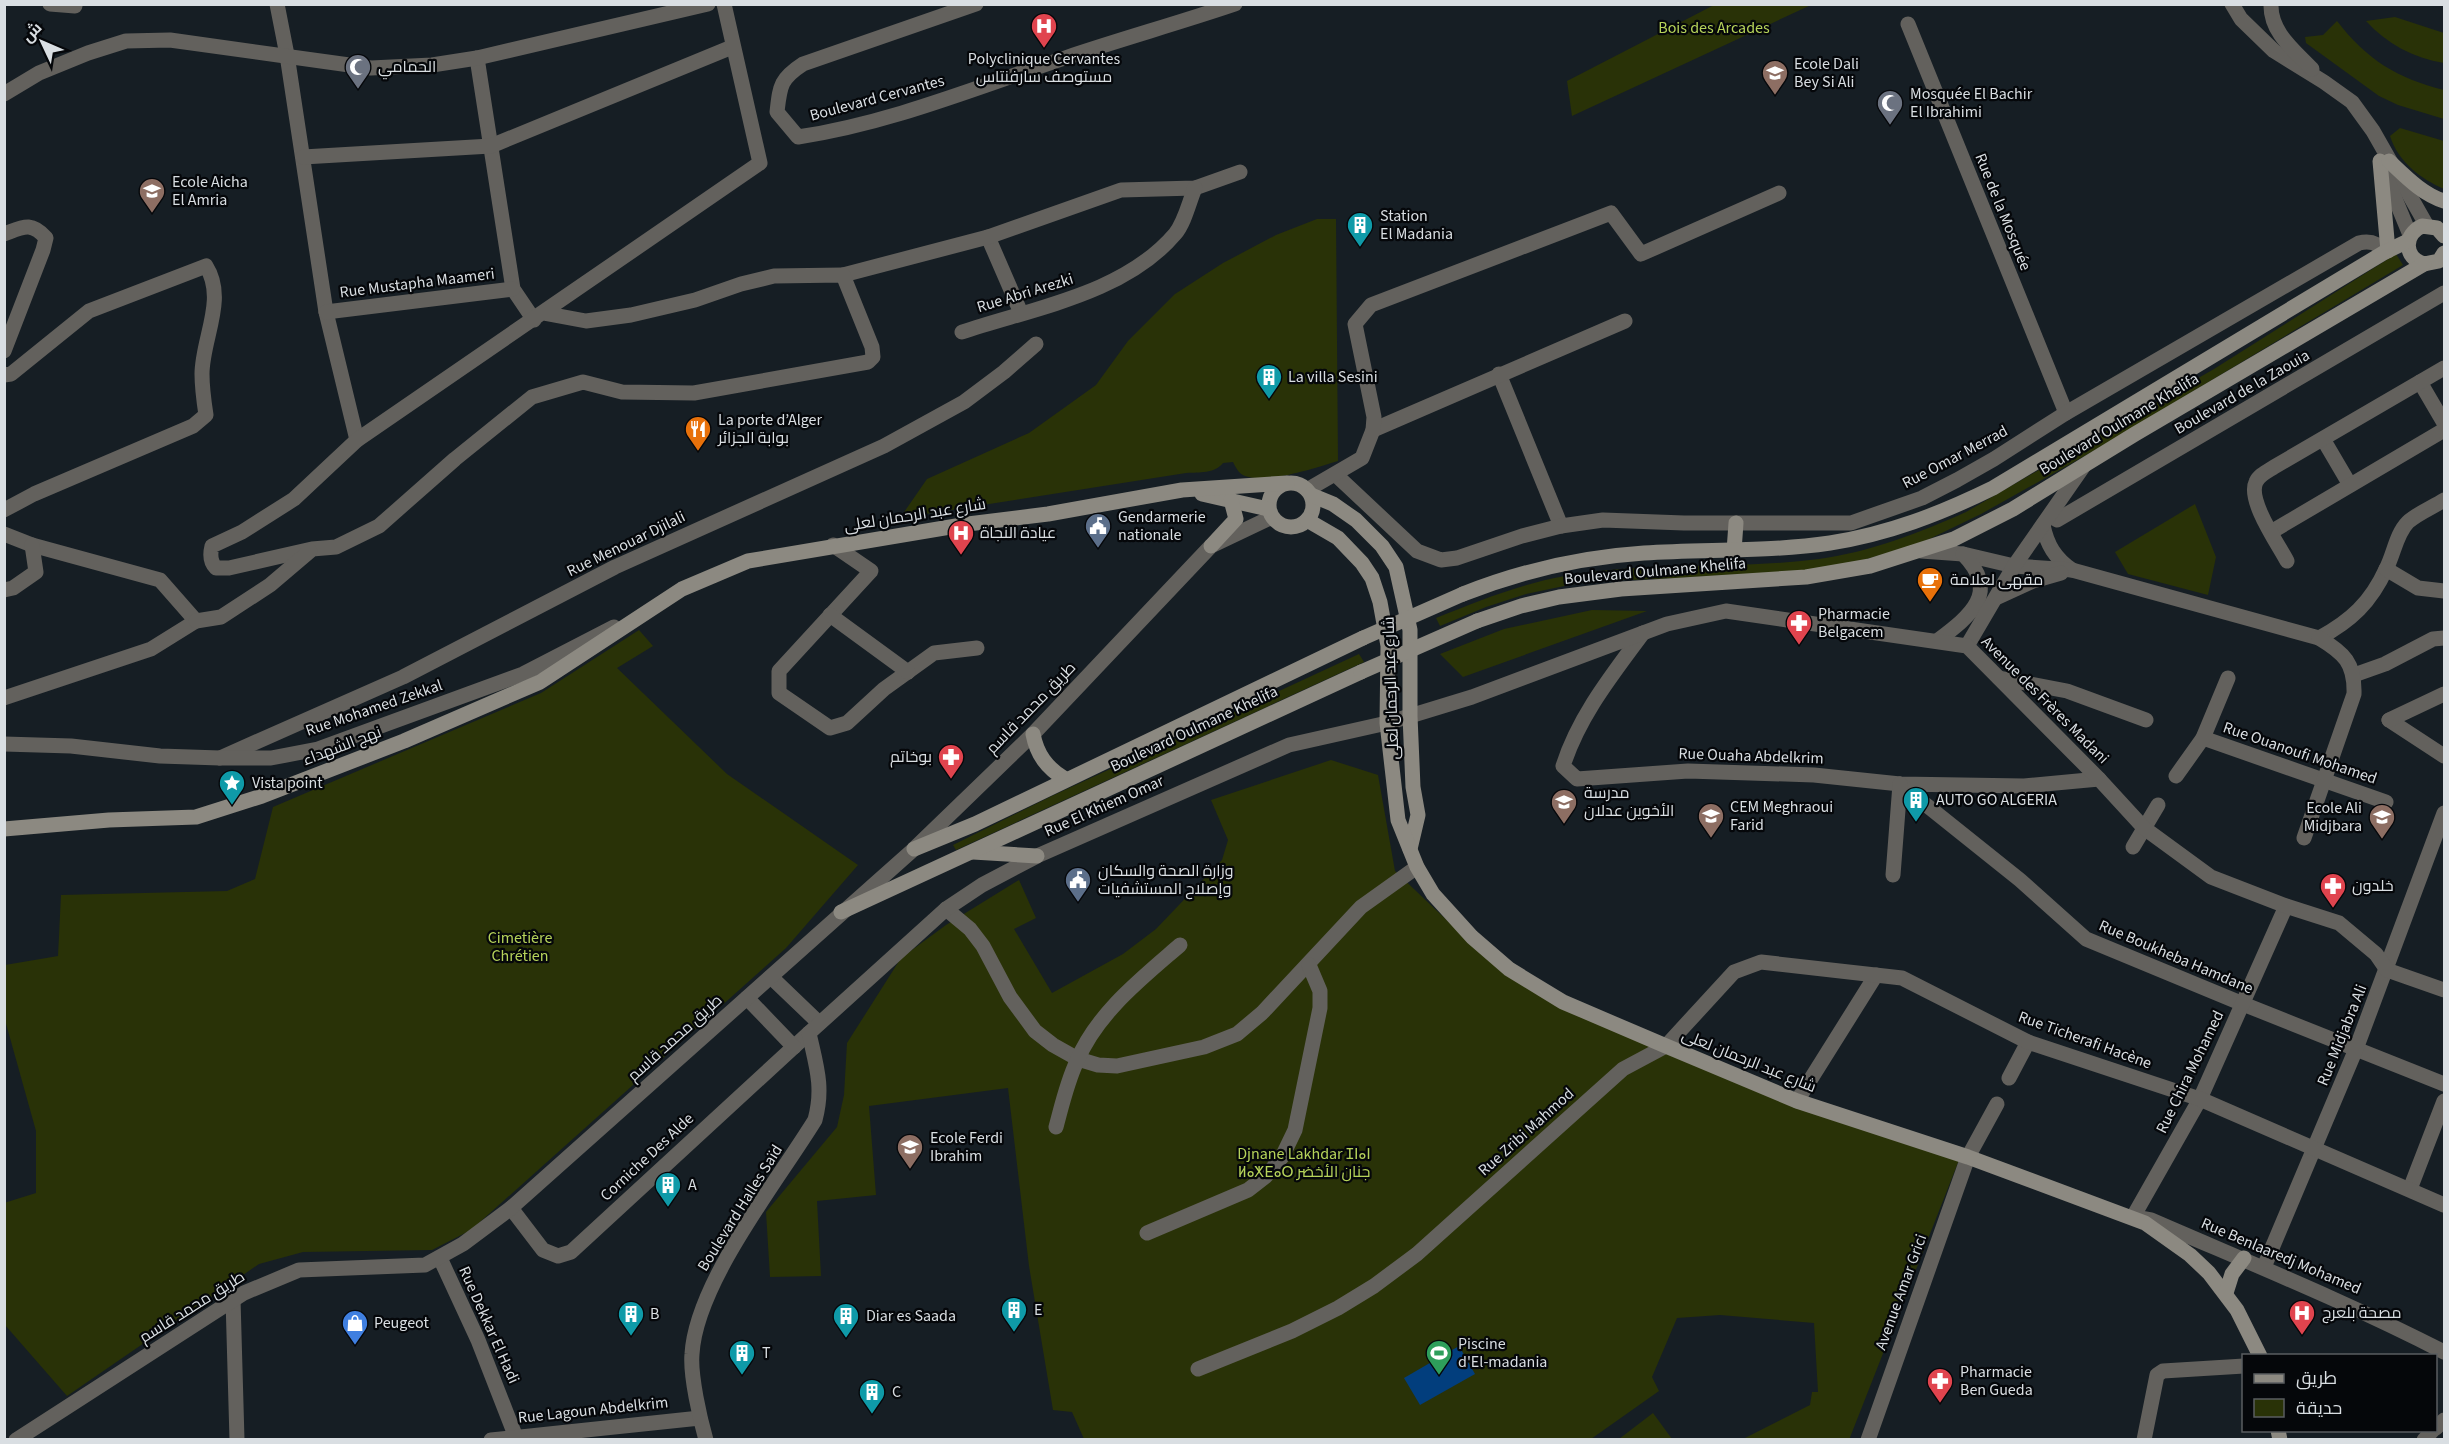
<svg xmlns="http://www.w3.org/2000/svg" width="2449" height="1444" viewBox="0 0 2449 1444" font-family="'Source Sans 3',Cairo,'Noto Sans Tifinagh',sans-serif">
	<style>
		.green { fill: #293207 }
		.water { fill: #023e7d }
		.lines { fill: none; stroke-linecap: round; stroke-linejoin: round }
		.minor { stroke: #63615d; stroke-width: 15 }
		.tertiary { stroke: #63615d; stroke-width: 15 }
		.secondary { stroke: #8c8981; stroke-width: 15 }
		.secondary-bridge { stroke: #8c8981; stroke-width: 15 }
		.labels { text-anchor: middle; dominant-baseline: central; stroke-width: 4.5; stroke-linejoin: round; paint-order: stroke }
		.park-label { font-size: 16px; fill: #b6d35a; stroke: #05070a }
		.poi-label { font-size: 16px; fill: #d9dee2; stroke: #05070a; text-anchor: start }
		.street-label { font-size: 16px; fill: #d9dee2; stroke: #05070a }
	</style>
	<rect width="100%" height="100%" fill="#161e24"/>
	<g class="green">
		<path d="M1716 4 1811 5 1572 116 1567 81Z"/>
		<path d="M2395 17 2444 33V63C2413 58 2387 44 2366 21Z"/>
		<path d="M2337 21C2367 60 2397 78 2444 90V119L2398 105 2379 96 2306 43 2305 37 2323 35Z"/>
		<path d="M2400 128 2444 141V189C2421 179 2398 162 2390 136Z"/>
		<path d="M1317 219H1336L1338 461C1314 468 1269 484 1245 476 1239 474 1236 468 1233 462L1223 463C1214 474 1200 472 1186 473L900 518 927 479 1029 433 1096 385 1128 341 1175 294 1223 263 1276 235Z"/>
		<path d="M2396 254 2403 265 2097 449 1981 514 1921 543 1850 564 1813 570 1682 578 1595 581 1569 585 1526 594 1486 607 1440 626 1436 618C1478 601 1520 584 1565 576 1649 561 1735 570 1819 559 1870 552 1919 533 1966 512L2214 369Z"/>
		<path d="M2195 504 2216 557 2208 595 2128 574 2115 552Z"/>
		<path d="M1592 610 1647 611 1463 677 1440 654 1504 629Z"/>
		<path d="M639 630 653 646 617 668 727 774 858 865 786 948 471 1230 432 1250 303 1252 259 1264 67 1396 5 1325 4 1203 36 1193V1131L5 1020V965L58 956 61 895 227 891 255 879 273 807 541 693Z"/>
		<path d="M1359 654 1364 662 956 850 953 845 1052 796Z"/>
		<path d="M1331 760 1378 775 1395 871 1477 949 1554 1004 1959 1160 1849 1440 1743 1439 1810 1405 1812 1392H1818L1814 1323 1720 1315 1677 1318 1652 1377 1659 1391 1591 1439H1084L1072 1412 1053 1410 1029 1266 1008 1088 869 1106 876 1195 817 1201 821 1276 770 1277 766 1212 837 1127 844 1095 847 1043 901 958 946 925 1019 880 1036 918 1014 929 1052 993 1123 954 1156 929 1222 860 1228 840 1211 800Z"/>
		<path d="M1653 1413 1672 1439H1619Z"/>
	</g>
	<path class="water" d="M1459 1346 1475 1374 1420 1405 1404 1378Z"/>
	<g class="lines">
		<g class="minor">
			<path d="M50 4 75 6"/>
			<path d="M277 4 287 55 326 312 357 440"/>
			<path d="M976 4 803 64C780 79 780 86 777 112L798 137C891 123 977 87 1065 58 1121 39 1179 23 1235 4"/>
			<path d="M1908 24 2066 413"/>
			<path d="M477 58 513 289 534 320"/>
			<path d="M4 94 39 73 88 53 126 41 170 40 371 68 432 65 477 58 708 4"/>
			<path d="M303 157 491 146 732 47"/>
			<path d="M4 234C23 227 31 221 46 238L43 250 4 351"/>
			<path d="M988 237 1021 313"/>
			<path d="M843 275 988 237 1121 190 1195 188 1240 172"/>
			<path d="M326 312 513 289"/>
			<path d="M543 313 586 321 631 315 695 300 741 284 774 276 843 275 872 347 873 357 868 362 694 393 622 392 583 382 532 397 455 459 379 526 336 547 312 549 229 568H216C210 562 210 554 212 546L242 532 294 499 357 440 760 163 724 4"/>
			<path d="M962 332C1033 308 1124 294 1175 234 1185 222 1189 202 1195 188"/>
			<path d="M1499 374 1561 526"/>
			<path d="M4 375 11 374 89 311 206 266C227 299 202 339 202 374 202 388 204 402 206 415L193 426 34 494 4 510"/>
			<path d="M2420 382 2444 423"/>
			<path d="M1373 430 1625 321"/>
			<path d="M2323 439 2350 485"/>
			<path d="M1336 475 1417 551 1441 560 1457 558 1522 536 1561 526 1603 520 1684 523H1851L1922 498 1957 480 1994 459 2066 413 2359 243C2370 240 2378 243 2385 252"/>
			<path d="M1307 490 1362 458 1373 430 1374 417 1355 324 1371 305 1611 213 1641 254 1779 193"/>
			<path d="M2057 520 2444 293"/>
			<path d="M2043 525C2047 545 2055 558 2072 570"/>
			<path d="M2271 532 2444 430"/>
			<path d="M4 534 32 545 160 580 196 621 151 649 4 698"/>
			<path d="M833 545 871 571 779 671V693L830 728 847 723 884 689 934 653 977 648"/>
			<path d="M1921 551 1963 554 2014 566 2072 570 2319 638C2351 621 2371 602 2386 569 2394 554 2396 534 2408 522 2418 513 2433 507 2444 500"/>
			<path d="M2287 561C2278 544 2247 500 2256 482 2259 475 2268 471 2274 467L2444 368"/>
			<path d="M2386 569 2418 588 2444 591"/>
			<path d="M4 590 13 588 36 572 32 545"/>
			<path d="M1996 598 2033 581 2061 573"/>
			<path d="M830 615 908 672"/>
			<path d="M196 621 221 617 270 585 310 551"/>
			<path d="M1643 633C1612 675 1579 716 1563 766L1577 779 1688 771 1814 775 1900 784 2024 786 2099 779"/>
			<path d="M2354 675 2385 664 2433 639 2444 638"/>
			<path d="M1999 678 2067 691 2146 720"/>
			<path d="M2389 720 2444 756"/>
			<path d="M2389 720 2444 694"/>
			<path d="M2203 738 2386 802"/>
			<path d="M220 758 403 677 615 567 884 446 964 402 1004 372 1036 344"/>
			<path d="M2176 776 2203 738 2228 678"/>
			<path d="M1900 784 2020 880 2086 939 2243 1004 2444 1084"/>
			<path d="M2304 838 2354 694C2355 663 2344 653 2319 638"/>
			<path d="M2133 847 2158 805"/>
			<path d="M1893 875 1900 784"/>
			<path d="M946 909 970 929 983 946 1010 997 1035 1031 1053 1045 1078 1059 1098 1065 1117 1066 1204 1047 1237 1034 1262 1013 1361 907 1417 867"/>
			<path d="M2009 1078 2028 1042"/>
			<path d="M1797 1101 1876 975"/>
			<path d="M1056 1127C1062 1105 1067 1082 1077 1061 1097 1013 1142 978 1180 945"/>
			<path d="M1968 1157 1997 1104"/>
			<path d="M2410 1189 2444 1101"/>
			<path d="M511 1208 543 1250 558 1256 571 1252 809 1033"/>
			<path d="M2133 1217 2200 1099 2286 906"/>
			<path d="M1147 1233 1248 1190 1266 1176 1282 1157 1295 1130 1320 1008V991L1309 965"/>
			<path d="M440 1258 478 1340 517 1440"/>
			<path d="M2264 1267 2356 1049 2444 813"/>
			<path d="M233 1299 237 1440"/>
			<path d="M1198 1369 1292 1331 1338 1308 1374 1286 1417 1254 1623 1069 1666 1046 1734 972 1761 962 1902 978 2028 1042 2200 1099 2444 1205"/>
			<path d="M2436 1428 2444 1420"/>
			<path d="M491 1440 700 1418"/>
			<path d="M2144 1440 2157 1375 2163 1371 2244 1366"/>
			<path d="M2424 1440 2433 1430"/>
		</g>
		<g class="tertiary">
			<path d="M2232 4 2241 19 2274 51 2324 82 2352 102 2373 131 2427 226"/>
			<path d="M2271 4C2270 32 2294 50 2312 69"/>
			<path d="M2382 167 2410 235"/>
			<path d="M1937 641C1970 616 2001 593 1963 554"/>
			<path d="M1967 646 2014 566 2083 467"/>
			<path d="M4 744 71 746 160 756 220 758H271L318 749 523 674 614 627"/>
			<path d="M771 977 819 1023"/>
			<path d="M747 998 794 1047"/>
			<path d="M2140 1218 2151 1220C2250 1263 2349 1303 2444 1352"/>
			<path d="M16 1440 244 1293 299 1270 425 1265 463 1244 511 1208 914 849 1033 734 1211 546 1272 517"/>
			<path d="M706 1440C700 1419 690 1375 692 1354 696 1283 777 1182 815 1120 824 1087 816 1065 809 1033L946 909 982 885 1037 856 1289 745 1387 723 1472 697 1667 624 1726 611 1967 646 2099 779 2144 828 2211 877 2286 906 2339 923 2376 954 2387 970 2444 990"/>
			<path d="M1868 1440 1968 1157"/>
		</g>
		<g class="secondary">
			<path d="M2380 161 2388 251"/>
			<path d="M2389 161C2405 176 2423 195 2444 201"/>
			<path d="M2444 236 2437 228 2422 226C2403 235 2404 258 2424 264L2439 261 2444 253"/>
			<circle cx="1291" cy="505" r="22"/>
			<path d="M1202 494 1268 509"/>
			<path d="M1311 495 1333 504 1356 520 1382 546 1396 567 1410 630V716L1413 787 1418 815 1410 849"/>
			<path d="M1307 520 1338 538 1362 563 1372 578 1380 602 1388 646 1387 723 1398 820 1417 867 1433 894 1472 937 1509 969 1563 1002 1666 1046 1797 1101 1968 1157 2145 1223 2190 1255 2209 1273 2237 1310 2260 1356"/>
			<path d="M1211 546 1236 519 1231 500"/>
			<path d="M1734 551 1736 523"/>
			<path d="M1463 594C1521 571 1582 557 1644 553 1706 549 1768 552 1830 543 1888 534 1940 514 1993 488L2385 252 2408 241"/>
			<path d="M1477 621 1521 606 1559 597 1621 589 1806 577 1870 566 1954 539 2013 509 2135 434 2424 264"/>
			<path d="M1033 734C1037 755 1047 768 1065 779"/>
			<path d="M4 829 109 820 196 817 262 796 404 741 540 682 682 589 748 561 968 524 1048 514 1182 490 1287 483"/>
			<path d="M914 849 975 824 1363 638"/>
			<path d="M973 852 1037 856"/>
			<path d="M841 912 1361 672"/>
			<path d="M2226 1293 2232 1274 2244 1258"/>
			<path d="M2278 1430 2280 1440"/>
		</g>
		<g class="secondary-bridge">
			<path d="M1363 638 1463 594"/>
			<path d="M1361 672 1477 621"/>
		</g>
	</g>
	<defs>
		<g id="hospital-pin" transform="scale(1.35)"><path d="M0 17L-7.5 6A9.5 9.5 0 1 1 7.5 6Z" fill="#e0444e" stroke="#05070a"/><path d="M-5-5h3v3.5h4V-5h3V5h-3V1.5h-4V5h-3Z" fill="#fff"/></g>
		<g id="mosque-pin" transform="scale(1.35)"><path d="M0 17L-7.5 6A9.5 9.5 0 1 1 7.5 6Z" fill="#6b7280" stroke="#05070a"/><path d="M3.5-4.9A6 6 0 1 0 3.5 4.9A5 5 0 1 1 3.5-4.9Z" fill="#fff"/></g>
		<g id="school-pin" transform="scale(1.35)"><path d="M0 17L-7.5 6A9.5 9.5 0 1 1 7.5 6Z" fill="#8d6e63" stroke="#05070a"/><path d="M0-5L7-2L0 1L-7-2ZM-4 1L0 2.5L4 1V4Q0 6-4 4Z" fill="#fff"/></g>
		<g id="building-pin" transform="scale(1.35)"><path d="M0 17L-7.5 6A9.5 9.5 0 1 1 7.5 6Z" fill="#0f9aa8" stroke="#05070a"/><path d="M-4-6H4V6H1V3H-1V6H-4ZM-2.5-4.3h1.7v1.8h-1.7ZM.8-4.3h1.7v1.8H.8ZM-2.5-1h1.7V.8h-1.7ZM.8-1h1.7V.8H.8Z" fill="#fff"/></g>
		<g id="restaurant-pin" transform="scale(1.35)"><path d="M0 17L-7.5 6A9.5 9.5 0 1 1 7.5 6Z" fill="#e8710a" stroke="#05070a"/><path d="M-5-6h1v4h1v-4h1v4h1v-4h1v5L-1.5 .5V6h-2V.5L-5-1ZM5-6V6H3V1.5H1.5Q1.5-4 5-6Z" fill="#fff"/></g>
		<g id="civic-pin" transform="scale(1.35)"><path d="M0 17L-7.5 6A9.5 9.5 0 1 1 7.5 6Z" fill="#5c6f8a" stroke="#05070a"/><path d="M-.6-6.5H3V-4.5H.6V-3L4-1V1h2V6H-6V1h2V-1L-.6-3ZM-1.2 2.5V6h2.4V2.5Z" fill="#fff"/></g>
		<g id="cafe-pin" transform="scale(1.35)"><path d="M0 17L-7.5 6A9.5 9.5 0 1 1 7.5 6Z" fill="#e8710a" stroke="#05070a"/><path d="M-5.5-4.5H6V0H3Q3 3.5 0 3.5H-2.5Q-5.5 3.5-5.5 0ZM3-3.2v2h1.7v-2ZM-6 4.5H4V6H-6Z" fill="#fff"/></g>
		<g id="pharmacy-pin" transform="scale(1.35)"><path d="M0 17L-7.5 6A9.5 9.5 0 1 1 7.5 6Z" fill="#e0444e" stroke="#05070a"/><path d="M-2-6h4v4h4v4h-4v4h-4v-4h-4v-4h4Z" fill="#fff"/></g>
		<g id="sight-pin" transform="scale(1.35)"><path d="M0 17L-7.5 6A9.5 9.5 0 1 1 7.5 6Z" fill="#0f9aa8" stroke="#05070a"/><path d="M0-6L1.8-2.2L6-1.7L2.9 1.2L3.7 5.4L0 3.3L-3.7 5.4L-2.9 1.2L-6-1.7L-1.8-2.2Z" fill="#fff"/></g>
		<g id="shop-pin" transform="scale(1.35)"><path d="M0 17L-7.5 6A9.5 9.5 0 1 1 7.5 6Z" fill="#3f7fe0" stroke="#05070a"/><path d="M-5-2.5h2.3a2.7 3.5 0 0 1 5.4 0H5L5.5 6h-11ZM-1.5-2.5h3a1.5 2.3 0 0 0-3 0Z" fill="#fff"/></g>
		<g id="stadium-pin" transform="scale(1.35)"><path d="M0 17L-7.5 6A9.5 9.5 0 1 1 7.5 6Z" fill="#2e9e5b" stroke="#05070a"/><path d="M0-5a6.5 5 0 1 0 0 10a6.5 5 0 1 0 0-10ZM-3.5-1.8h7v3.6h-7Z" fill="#fff"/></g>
	</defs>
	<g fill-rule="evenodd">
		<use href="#hospital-pin" x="1044" y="26"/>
		<use href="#mosque-pin" x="358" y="67"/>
		<use href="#school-pin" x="1775" y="73"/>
		<use href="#mosque-pin" x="1890" y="103"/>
		<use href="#school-pin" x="152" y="191"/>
		<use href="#building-pin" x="1360" y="225"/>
		<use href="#building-pin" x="1269" y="377"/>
		<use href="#restaurant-pin" x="698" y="429"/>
		<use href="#civic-pin" x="1098" y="526"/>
		<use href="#hospital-pin" x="961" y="533"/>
		<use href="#cafe-pin" x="1930" y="580"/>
		<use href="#pharmacy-pin" x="1799" y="623"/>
		<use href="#pharmacy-pin" x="951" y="757"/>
		<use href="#sight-pin" x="232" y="783"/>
		<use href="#building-pin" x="1916" y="800"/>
		<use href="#school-pin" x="1564" y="802"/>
		<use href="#school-pin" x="1711" y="816"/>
		<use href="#school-pin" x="2382" y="817"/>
		<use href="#civic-pin" x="1078" y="880"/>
		<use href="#pharmacy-pin" x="2333" y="886"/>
		<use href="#school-pin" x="910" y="1147"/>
		<use href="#building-pin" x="668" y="1185"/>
		<use href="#building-pin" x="1014" y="1310"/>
		<use href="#hospital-pin" x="2302" y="1313"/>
		<use href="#building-pin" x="631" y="1314"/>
		<use href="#building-pin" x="846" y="1316"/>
		<use href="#shop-pin" x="355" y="1323"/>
		<use href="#building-pin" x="742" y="1353"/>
		<use href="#stadium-pin" x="1439" y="1353"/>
		<use href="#pharmacy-pin" x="1940" y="1381"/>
		<use href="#building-pin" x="872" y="1392"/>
	</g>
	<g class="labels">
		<g class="park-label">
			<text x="1714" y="28">Bois des Arcades</text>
			<text x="520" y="938">Cimetière<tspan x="520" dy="18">Chrétien</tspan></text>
			<text x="1304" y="1154">Djnane Lakhdar ⵊⵏⴰⵏ<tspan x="1304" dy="18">ⵍⴰⵅⴹⴰⵔ جنان الأخضر</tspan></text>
		</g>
		<g class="poi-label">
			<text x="1044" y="59" text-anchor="middle">Polyclinique Cervantes<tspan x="1044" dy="18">مستوصف سارفنتاس</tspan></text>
			<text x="1794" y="64">Ecole Dali<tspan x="1794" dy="18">Bey Si Ali</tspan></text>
			<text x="378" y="67">الحمامي</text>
			<text x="1910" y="94">Mosquée El Bachir<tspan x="1910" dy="18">El Ibrahimi</tspan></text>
			<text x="172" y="182">Ecole Aicha<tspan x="172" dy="18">El Amria</tspan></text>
			<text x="1380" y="216">Station<tspan x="1380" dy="18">El Madania</tspan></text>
			<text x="1288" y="377">La villa Sesini</text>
			<text x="718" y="420">La porte d’Alger<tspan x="718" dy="18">بوابة الجزائر</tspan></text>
			<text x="1118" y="517">Gendarmerie<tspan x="1118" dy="18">nationale</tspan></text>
			<text x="980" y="533">عيادة النجاة</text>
			<text x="1950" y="580">مقهى لعلامة</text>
			<text x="1818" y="614">Pharmacie<tspan x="1818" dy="18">Belgacem</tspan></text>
			<text x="932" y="757" text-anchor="end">بوخاتم</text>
			<text x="252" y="783">Vista point</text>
			<text x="1584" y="793">مدرسة<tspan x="1584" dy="18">الأخوين عدلان</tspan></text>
			<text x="1936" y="800">AUTO GO ALGERIA</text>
			<text x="1730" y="807">CEM Meghraoui<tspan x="1730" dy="18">Farid</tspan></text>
			<text x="2362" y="808" text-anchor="end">Ecole Ali<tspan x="2362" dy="18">Midjbara</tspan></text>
			<text x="1098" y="871">وزارة الصحة والسكان<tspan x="1098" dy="18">وإصلاح المستشفيات</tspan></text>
			<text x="2352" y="886">خلدون</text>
			<text x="930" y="1138">Ecole Ferdi<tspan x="930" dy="18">Ibrahim</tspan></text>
			<text x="688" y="1185">A</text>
			<text x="1034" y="1310">E</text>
			<text x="2322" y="1313">مصحة بلعرج</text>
			<text x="650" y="1314">B</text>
			<text x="866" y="1316">Diar es Saada</text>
			<text x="374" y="1323">Peugeot</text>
			<text x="1458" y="1344">Piscine<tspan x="1458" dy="18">d'El-madania</tspan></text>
			<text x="762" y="1353">T</text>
			<text x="1960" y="1372">Pharmacie<tspan x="1960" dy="18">Ben Gueda</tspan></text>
			<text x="892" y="1392">C</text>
		</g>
		<g class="street-label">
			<text transform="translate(877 98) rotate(-15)">Boulevard Cervantes</text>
			<text transform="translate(2003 212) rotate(68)">Rue de la Mosquée</text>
			<text transform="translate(417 283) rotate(-7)">Rue Mustapha Maameri</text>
			<text transform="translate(1025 293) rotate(-17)">Rue Abri Arezki</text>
			<text transform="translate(2242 392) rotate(-30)">Boulevard de la Zaouia</text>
			<text transform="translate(2119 424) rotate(-31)">Boulevard Oulmane Khelifa</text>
			<text transform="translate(1955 457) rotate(-28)">Rue Omar Merrad</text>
			<text transform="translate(915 515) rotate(-9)">شارع عبد الرحمان لعلى</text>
			<text transform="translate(626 544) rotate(-26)">Rue Menouar Djilali</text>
			<text transform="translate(1655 571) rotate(-5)">Boulevard Oulmane Khelifa</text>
			<text transform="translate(1391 688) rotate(-92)">شارع عبد الرحمان لعلى</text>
			<text transform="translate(2045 700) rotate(45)">Avenue des Frères Madani</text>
			<text transform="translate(374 708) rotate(-19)">Rue Mohamed Zekkal</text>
			<text transform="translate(1031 708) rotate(-46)">طريق محمد قاسم</text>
			<text transform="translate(1194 729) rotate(-25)">Boulevard Oulmane Khelifa</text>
			<text transform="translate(342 746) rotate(-21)">نهج الشهداء</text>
			<text transform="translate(2300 753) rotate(19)">Rue Ouanoufi Mohamed</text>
			<text transform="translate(1751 756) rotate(2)">Rue Ouaha Abdelkrim</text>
			<text transform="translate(1104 806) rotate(-24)">Rue El Khiem Omar</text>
			<text transform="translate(2176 957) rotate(23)">Rue Boukheba Hamdane</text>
			<text transform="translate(2342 1035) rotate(-68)">Rue Midjabra Ali</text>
			<text transform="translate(675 1038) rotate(-42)">طريق محمد قاسم</text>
			<text transform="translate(2085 1040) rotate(20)">Rue Ticherafi Hacène</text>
			<text transform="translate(1749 1061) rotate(22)">شارع عبد الرحمان لعلى</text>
			<text transform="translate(2190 1072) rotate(-64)">Rue Chira Mohamed</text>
			<text transform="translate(1526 1132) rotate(-42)">Rue Zribi Mahmod</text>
			<text transform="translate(647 1157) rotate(-43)">Corniche Des Alde</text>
			<text transform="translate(740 1208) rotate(-58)">Boulevard Halles Saïd</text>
			<text transform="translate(2281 1256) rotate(23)">Rue Benlaaredj Mohamed</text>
			<text transform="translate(1901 1292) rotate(-70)">Avenue Amar Grici</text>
			<text transform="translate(192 1307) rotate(-32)">طريق محمد قاسم</text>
			<text transform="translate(489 1325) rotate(66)">Rue Dekkar El Hadi</text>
			<text transform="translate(593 1410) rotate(-6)">Rue Lagoun Abdelkrim</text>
		</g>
	</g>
	<rect width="2449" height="1444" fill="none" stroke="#d9dee2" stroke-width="12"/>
	<rect x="2242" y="1354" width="195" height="78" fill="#05070a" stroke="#5a5d60" stroke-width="1.5"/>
	<rect x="2254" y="1374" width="30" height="9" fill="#8c8981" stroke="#5a5d60" stroke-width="1.5"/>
	<text x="2296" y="1384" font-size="18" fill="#d9dee2">طريق</text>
	<rect x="2254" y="1399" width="30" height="18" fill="#293207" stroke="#5a5d60" stroke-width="1.5"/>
	<text x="2296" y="1414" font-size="18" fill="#d9dee2">حديقة</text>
	<g transform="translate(42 42) rotate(314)" stroke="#05070a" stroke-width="4.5" paint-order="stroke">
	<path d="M0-4.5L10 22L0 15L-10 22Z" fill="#d9dee2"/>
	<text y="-9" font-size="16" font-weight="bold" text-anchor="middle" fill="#d9dee2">ش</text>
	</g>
</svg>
